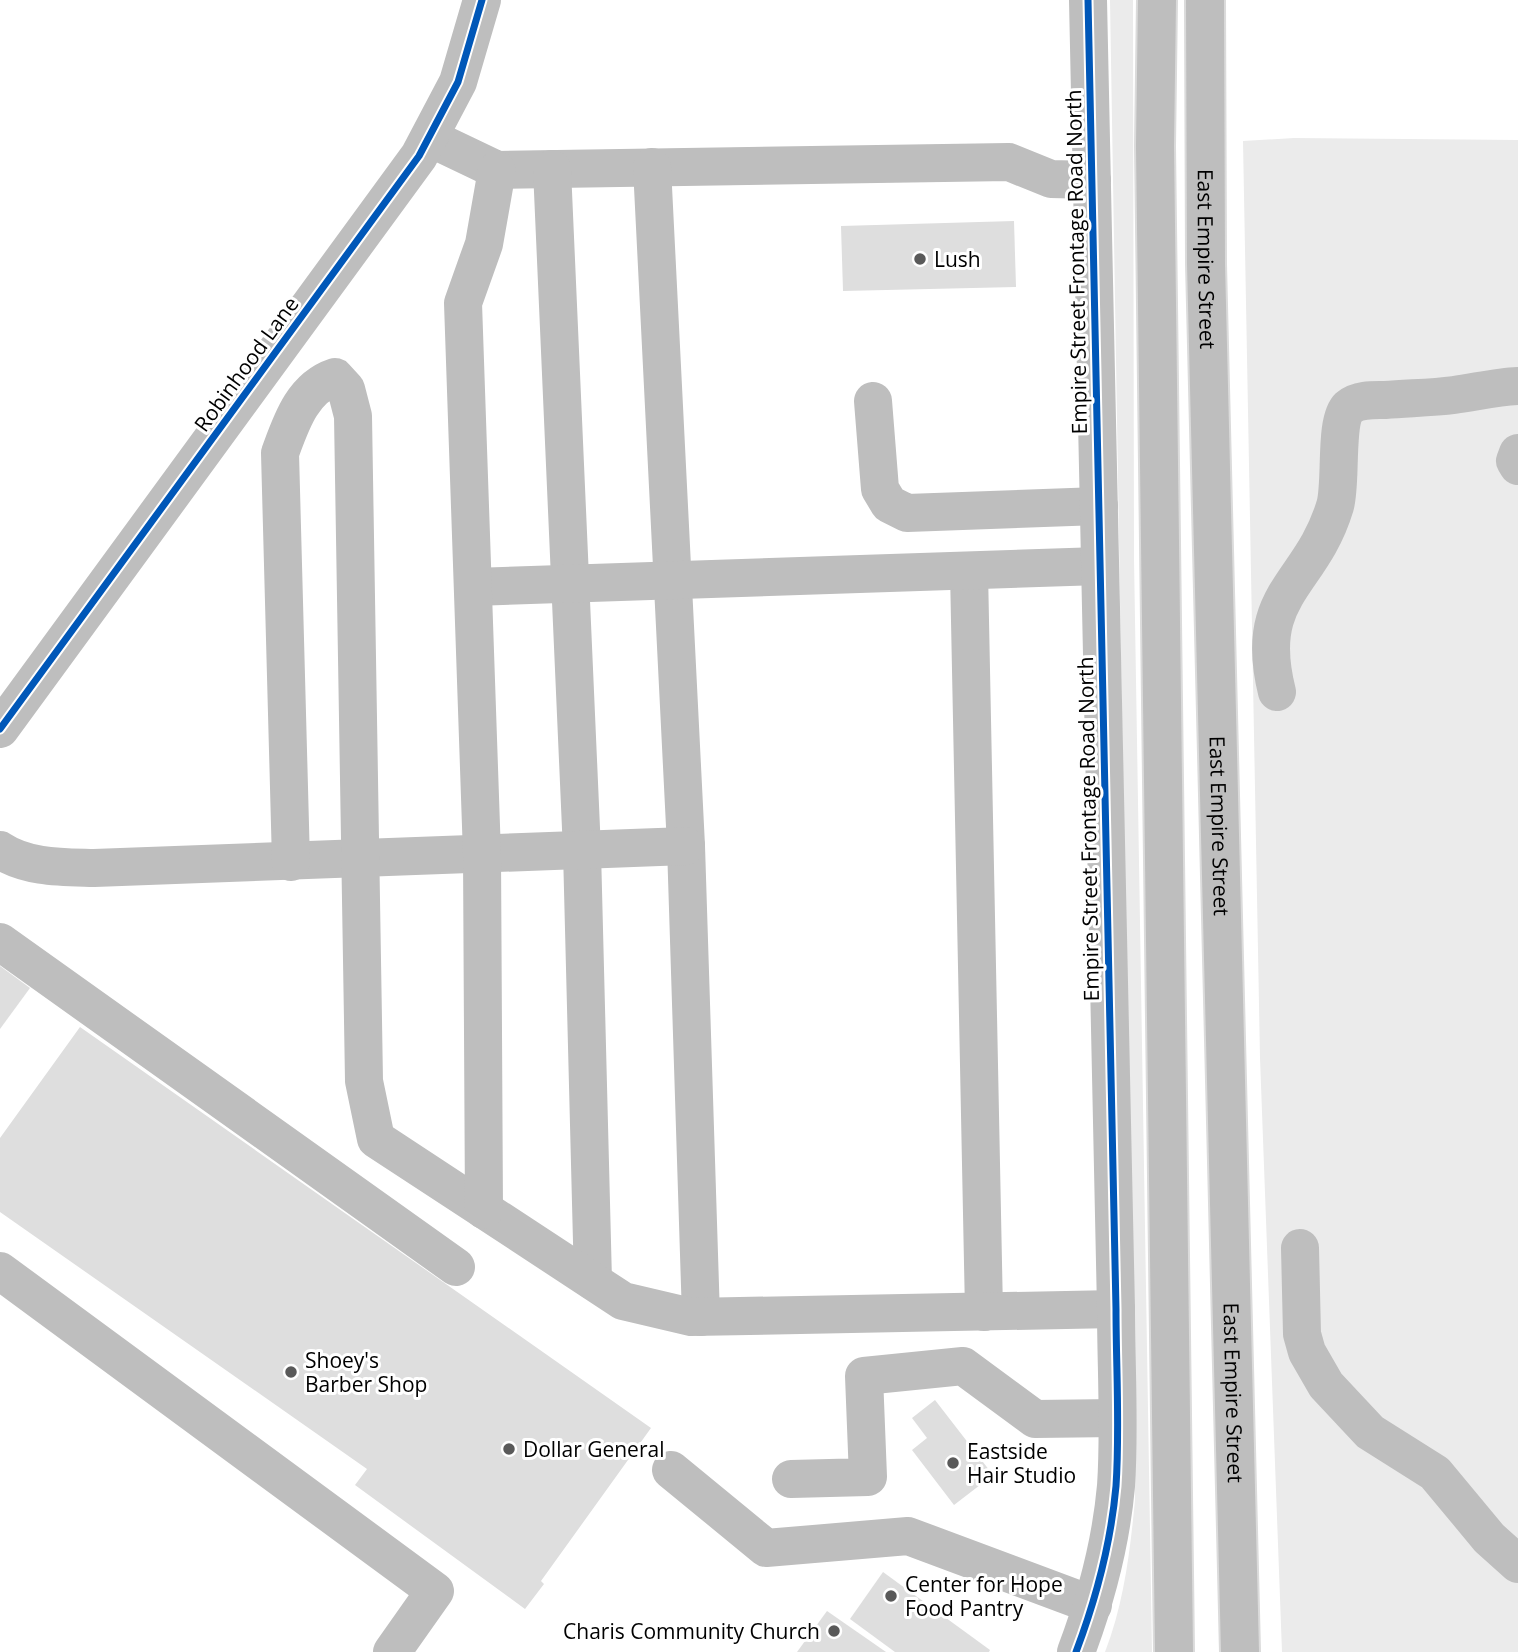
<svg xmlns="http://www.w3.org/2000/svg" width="1518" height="1652" viewBox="0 0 1518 1652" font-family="'Open Sans',sans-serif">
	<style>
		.green { fill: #ebebeb }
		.building { fill: #dedede }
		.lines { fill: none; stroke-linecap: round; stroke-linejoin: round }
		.major-casing { stroke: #dbdbdb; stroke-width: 42 }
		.minor { stroke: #bebebe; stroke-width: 38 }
		.major { stroke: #bebebe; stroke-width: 38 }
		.cycleway-casing { stroke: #fff; stroke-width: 11 }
		.cycleway { stroke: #0057b8; stroke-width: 7 }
		.poi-dot { fill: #595959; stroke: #fff; stroke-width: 2.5 }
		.labels { text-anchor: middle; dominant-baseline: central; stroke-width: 6; stroke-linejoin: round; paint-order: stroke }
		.poi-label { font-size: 21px; fill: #000; stroke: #fff; text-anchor: start }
		.street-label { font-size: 21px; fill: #000; stroke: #fff }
	</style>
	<rect width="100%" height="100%" fill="#fff"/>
	<g class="green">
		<path d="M1110 0H1133L1134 559 1152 1652H1105C1124 1603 1130 1552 1135 1500Z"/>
		<path d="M1294 138 1518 140V1652H1282L1260 1058 1243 141Z"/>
	</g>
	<g class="building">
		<path d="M1014 221 1016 287 843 291 841 226Z"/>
		<path d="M0 966 30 988 0 1029Z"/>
		<path d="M80 1027 651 1428 541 1581 544 1584 525 1609 355 1485 367 1469 0 1212V1138Z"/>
		<path d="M935 1400 993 1475 954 1505 912 1450 927 1438 912 1418Z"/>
		<path d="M883 1572 990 1650 989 1652H895L850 1619Z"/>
		<path d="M827 1611 886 1652H797Z"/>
	</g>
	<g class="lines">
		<g class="major-casing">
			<g id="major">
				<path d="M1157 0 1155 146 1174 1652"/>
				<path id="s1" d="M1205 0 1206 264 1240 1652"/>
			</g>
		</g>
		<g class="minor">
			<path d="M430 138 497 170 1009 162 1051 179 1092 180"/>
			<path d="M652 167 686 846 701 1317"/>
			<path d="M552 169 582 851 593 1281"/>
			<path d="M873 401 880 489 889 504 907 513 1099 506"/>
			<path d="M1518 453 1515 461 1518 466"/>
			<path d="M969 571 984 1312"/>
			<path d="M473 587 1100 566"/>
			<path d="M1277 692C1252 593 1311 586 1335 506 1342 483 1334 421 1349 407 1359 399 1374 400 1385 400 1408 398 1431 398 1454 395 1476 392 1497 387 1518 386"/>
			<path d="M0 729 419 156 458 82 482 0"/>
			<path d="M0 850C27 868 63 867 94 868L686 846"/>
			<path d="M291 862 280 453C291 423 302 388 335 377L346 389 353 416 364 1081 376 1139 623 1301 691 1317 1116 1309"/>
			<path d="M0 942 456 1267"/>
			<path d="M484 1210 482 855 463 303 484 244 497 170"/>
			<path d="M1300 1248 1302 1334 1307 1352 1326 1385 1370 1432 1435 1473 1489 1538 1518 1564"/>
			<path d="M0 1271 435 1591 392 1652"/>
			<path d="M671 1470 766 1548 908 1536 1093 1605"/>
			<path d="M791 1479 868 1477 864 1376 963 1366 1035 1419 1116 1418"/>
			<path d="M1076 1652C1096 1599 1111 1542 1116 1486 1120 1428 1116 1367 1116 1309L1088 0"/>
		</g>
		<use href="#major" class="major"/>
		<g class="cycleway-casing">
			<g id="cycleway">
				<path d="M0 729 419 156 458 82 482 0"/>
				<path d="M1076 1652C1096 1599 1111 1542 1116 1486 1120 1428 1116 1367 1116 1309L1088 0"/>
			</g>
		</g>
		<use href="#cycleway" class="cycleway"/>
	</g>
	<g class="poi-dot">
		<circle cx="920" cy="259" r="7"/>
		<circle cx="291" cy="1372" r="7"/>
		<circle cx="509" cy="1449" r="7"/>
		<circle cx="953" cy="1463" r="7"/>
		<circle cx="891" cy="1596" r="7"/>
		<circle cx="834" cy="1631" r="7"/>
	</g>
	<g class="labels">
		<g class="poi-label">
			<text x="934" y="259">Lush</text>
			<text x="305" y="1360">Shoey's<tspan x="305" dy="24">Barber Shop</tspan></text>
			<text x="523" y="1449">Dollar General</text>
			<text x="967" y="1451">Eastside<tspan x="967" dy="24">Hair Studio</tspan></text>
			<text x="905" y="1584">Center for Hope<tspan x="905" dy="24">Food Pantry</tspan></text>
			<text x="820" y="1631" text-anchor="end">Charis Community Church</text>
		</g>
		<g class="street-label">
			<text stroke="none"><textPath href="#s1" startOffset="259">East Empire Street</textPath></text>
			<text transform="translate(1076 262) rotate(-91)">Empire Street Frontage Road North</text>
			<text transform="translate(246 364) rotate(-54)">Robinhood Lane</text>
			<text stroke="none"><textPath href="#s1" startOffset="826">East Empire Street</textPath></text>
			<text transform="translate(1088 829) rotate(-91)">Empire Street Frontage Road North</text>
			<text stroke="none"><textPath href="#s1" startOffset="1393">East Empire Street</textPath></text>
		</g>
	</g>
</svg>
